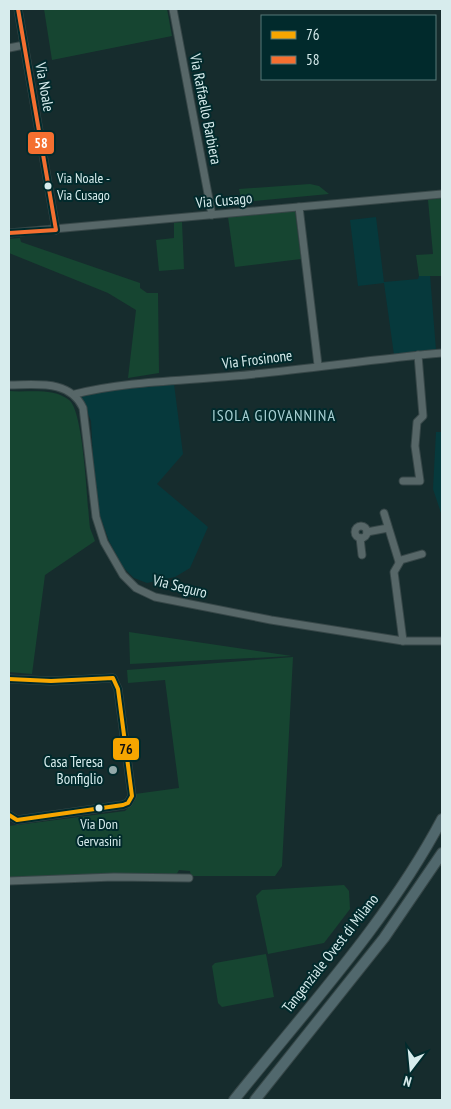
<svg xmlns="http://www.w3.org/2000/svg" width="451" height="1109" viewBox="0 0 451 1109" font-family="'PT Sans Narrow',sans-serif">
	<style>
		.built { fill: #06393c }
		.green { fill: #164531 }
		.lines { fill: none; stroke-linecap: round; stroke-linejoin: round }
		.minor-casing { stroke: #374748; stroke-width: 9 }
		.highway-casing { stroke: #374748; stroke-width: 12 }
		.minor { stroke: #576768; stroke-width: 7 }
		.highway { stroke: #51686d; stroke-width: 10 }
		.bus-1-casing { stroke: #012a2c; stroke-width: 8 }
		.bus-2-casing { stroke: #012a2c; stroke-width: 8 }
		.bus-1 { stroke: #f7a600; stroke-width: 4 }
		.bus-2 { stroke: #f46f30; stroke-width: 4 }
		.bus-dot { fill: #d7eced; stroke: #012a2c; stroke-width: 2 }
		.poi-dot { fill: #93a9aa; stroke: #012a2c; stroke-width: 2 }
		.labels { text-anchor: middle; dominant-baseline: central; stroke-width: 4; stroke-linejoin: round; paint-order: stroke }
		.bus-label { font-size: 14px; fill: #d7eced; stroke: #012a2c; text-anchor: start }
		.street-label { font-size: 15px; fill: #d7eced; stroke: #012a2c }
		.poi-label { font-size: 15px; fill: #d7eced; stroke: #012a2c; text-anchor: end }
		.neighbourhood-label { font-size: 16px; letter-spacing: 1px; fill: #a8d0d3; stroke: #012a2c }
		.line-badge { stroke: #012a2c; stroke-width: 2 }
		.badge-label { font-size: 14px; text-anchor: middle; font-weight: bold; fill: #fff }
		.pale-badge-label { font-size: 14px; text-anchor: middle; font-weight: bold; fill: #111 }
	</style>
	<rect width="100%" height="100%" fill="#162c2d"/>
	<g class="built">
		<path d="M376 217 384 282 418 279 419 276 430 275 436 350 394 355 384 283 358 286 350 220Z"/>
		<path d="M174 384 183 454 157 484 208 527 190 568 175 577 147 583 134 578 123 567 109 541 99 513 95 494 91 421 81 396 87 392Z"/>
		<path d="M436 432H442V516L433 489Z"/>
	</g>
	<g class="green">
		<path d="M44 9H167L172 36 52 60Z"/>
		<path d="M310 184 319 186 329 194 242 202 239 189Z"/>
		<path d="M442 198V276H419L416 255 433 254 428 200Z"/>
		<path d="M295 211 301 259 235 267 228 217Z"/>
		<path d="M182 222 184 269 159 271 156 240 174 238V223Z"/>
		<path d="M20 238 21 242 140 283V288L147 293H158L159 373 128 378 136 310 108 293 9 253V239Z"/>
		<path d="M9 391C27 393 53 387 69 400 84 411 87 505 90 528L95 541 45 575 32 674 9 672Z"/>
		<path d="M129 632 292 656 130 664Z"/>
		<path d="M293 657 282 866 275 876H191L190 871 179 870 176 875 9 877V826L125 811 134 802 135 794 179 788 165 680 128 683 127 670Z"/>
		<path d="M344 885 349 891 350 909 324 943 268 954 256 896 262 890Z"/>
		<path d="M266 954 274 997 222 1007 218 1003 212 966 215 963Z"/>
	</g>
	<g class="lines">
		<g class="minor-casing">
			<g id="minor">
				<path d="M18 9 56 230"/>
				<path d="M173 9 212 215"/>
				<path d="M9 48 24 45"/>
				<path d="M299 207 318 365"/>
				<path d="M9 233 442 194"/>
				<path d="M9 385C36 385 70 379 83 408L96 517 104 542 123 575 136 588 155 597 271 620 403 641H442"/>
				<path d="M75 394C126 381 181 381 234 376 303 370 373 359 442 353"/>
				<path d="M403 481H420L415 446 417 422 423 416 418 355"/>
				<path d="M384 513 399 562"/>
				<circle cx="361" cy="532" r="6"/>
				<path d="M367 532 388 528"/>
				<path d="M360 538 362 555"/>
				<path d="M403 641 394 572 401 560 422 554"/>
				<path d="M9 679 51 681 113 678 118 689 132 796 128 803 123 805 17 820 9 815"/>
				<path d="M9 881 114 877 189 878"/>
			</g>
		</g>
		<g class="highway-casing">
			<g id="highway">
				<path d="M234 1100C305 1011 389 920 442 819"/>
				<path d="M255 1100 384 938 442 853"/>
			</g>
		</g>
		<use href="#minor" class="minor"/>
		<use href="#highway" class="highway"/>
		<g class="bus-1-casing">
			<path id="bus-1" d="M9 679 51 681 113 678 118 689 132 796 128 803 123 805 17 820 9 815"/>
		</g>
		<g class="bus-2-casing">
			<path id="bus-2" d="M9 233 56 230 18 9"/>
		</g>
		<use href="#bus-1" class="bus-1"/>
		<use href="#bus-2" class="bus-2"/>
	</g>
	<g class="bus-dot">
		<circle cx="48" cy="186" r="4.5"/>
		<circle cx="99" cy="808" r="4.5"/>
	</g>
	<circle class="poi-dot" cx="113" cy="770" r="5"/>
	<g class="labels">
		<g class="bus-label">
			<text x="57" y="178">Via Noale -<tspan x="57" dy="17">Via Cusago</tspan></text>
			<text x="99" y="824" text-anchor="middle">Via Don<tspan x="99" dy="17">Gervasini</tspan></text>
		</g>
		<g class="street-label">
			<text transform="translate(45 87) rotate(80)">Via Noale</text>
			<text transform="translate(206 109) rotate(79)">Via Raffaello Barbiera</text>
			<text transform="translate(224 200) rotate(-5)">Via Cusago</text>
			<text transform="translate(257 359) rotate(-7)">Via Frosinone</text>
			<text transform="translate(180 586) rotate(14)">Via Seguro</text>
			<text transform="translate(330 953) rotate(-52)">Tangenziale Ovest di Milano</text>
		</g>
		<g class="poi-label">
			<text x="103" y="761">Casa Teresa<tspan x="103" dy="17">Bonfiglio</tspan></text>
		</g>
		<g class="neighbourhood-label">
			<text x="274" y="415">ISOLA GIOVANNINA</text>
		</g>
	</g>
	<g class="line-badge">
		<rect x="27" y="131" width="28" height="24" rx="5" fill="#f46f30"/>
		<rect x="112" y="737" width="28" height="24" rx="5" fill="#f7a600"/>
	</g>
	<g class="badge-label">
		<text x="41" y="148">58</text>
	</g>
	<g class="pale-badge-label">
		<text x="126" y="754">76</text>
	</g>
	<rect width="451" height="1109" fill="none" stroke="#d7eced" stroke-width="20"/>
	<rect x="261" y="15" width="175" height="65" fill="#012a2c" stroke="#577879"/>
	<rect x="271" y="31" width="25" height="8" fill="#f7a600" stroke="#577879"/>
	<text x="306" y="40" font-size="15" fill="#d7eced">76</text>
	<rect x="271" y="56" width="25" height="8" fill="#f46f30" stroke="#577879"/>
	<text x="306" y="65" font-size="15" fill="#d7eced">58</text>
	<g transform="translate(411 1069) rotate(196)" stroke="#012a2c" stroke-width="4" paint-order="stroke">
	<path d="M0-4L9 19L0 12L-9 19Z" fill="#d7eced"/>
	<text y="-8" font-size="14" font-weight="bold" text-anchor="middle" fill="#d7eced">N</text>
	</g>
</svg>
